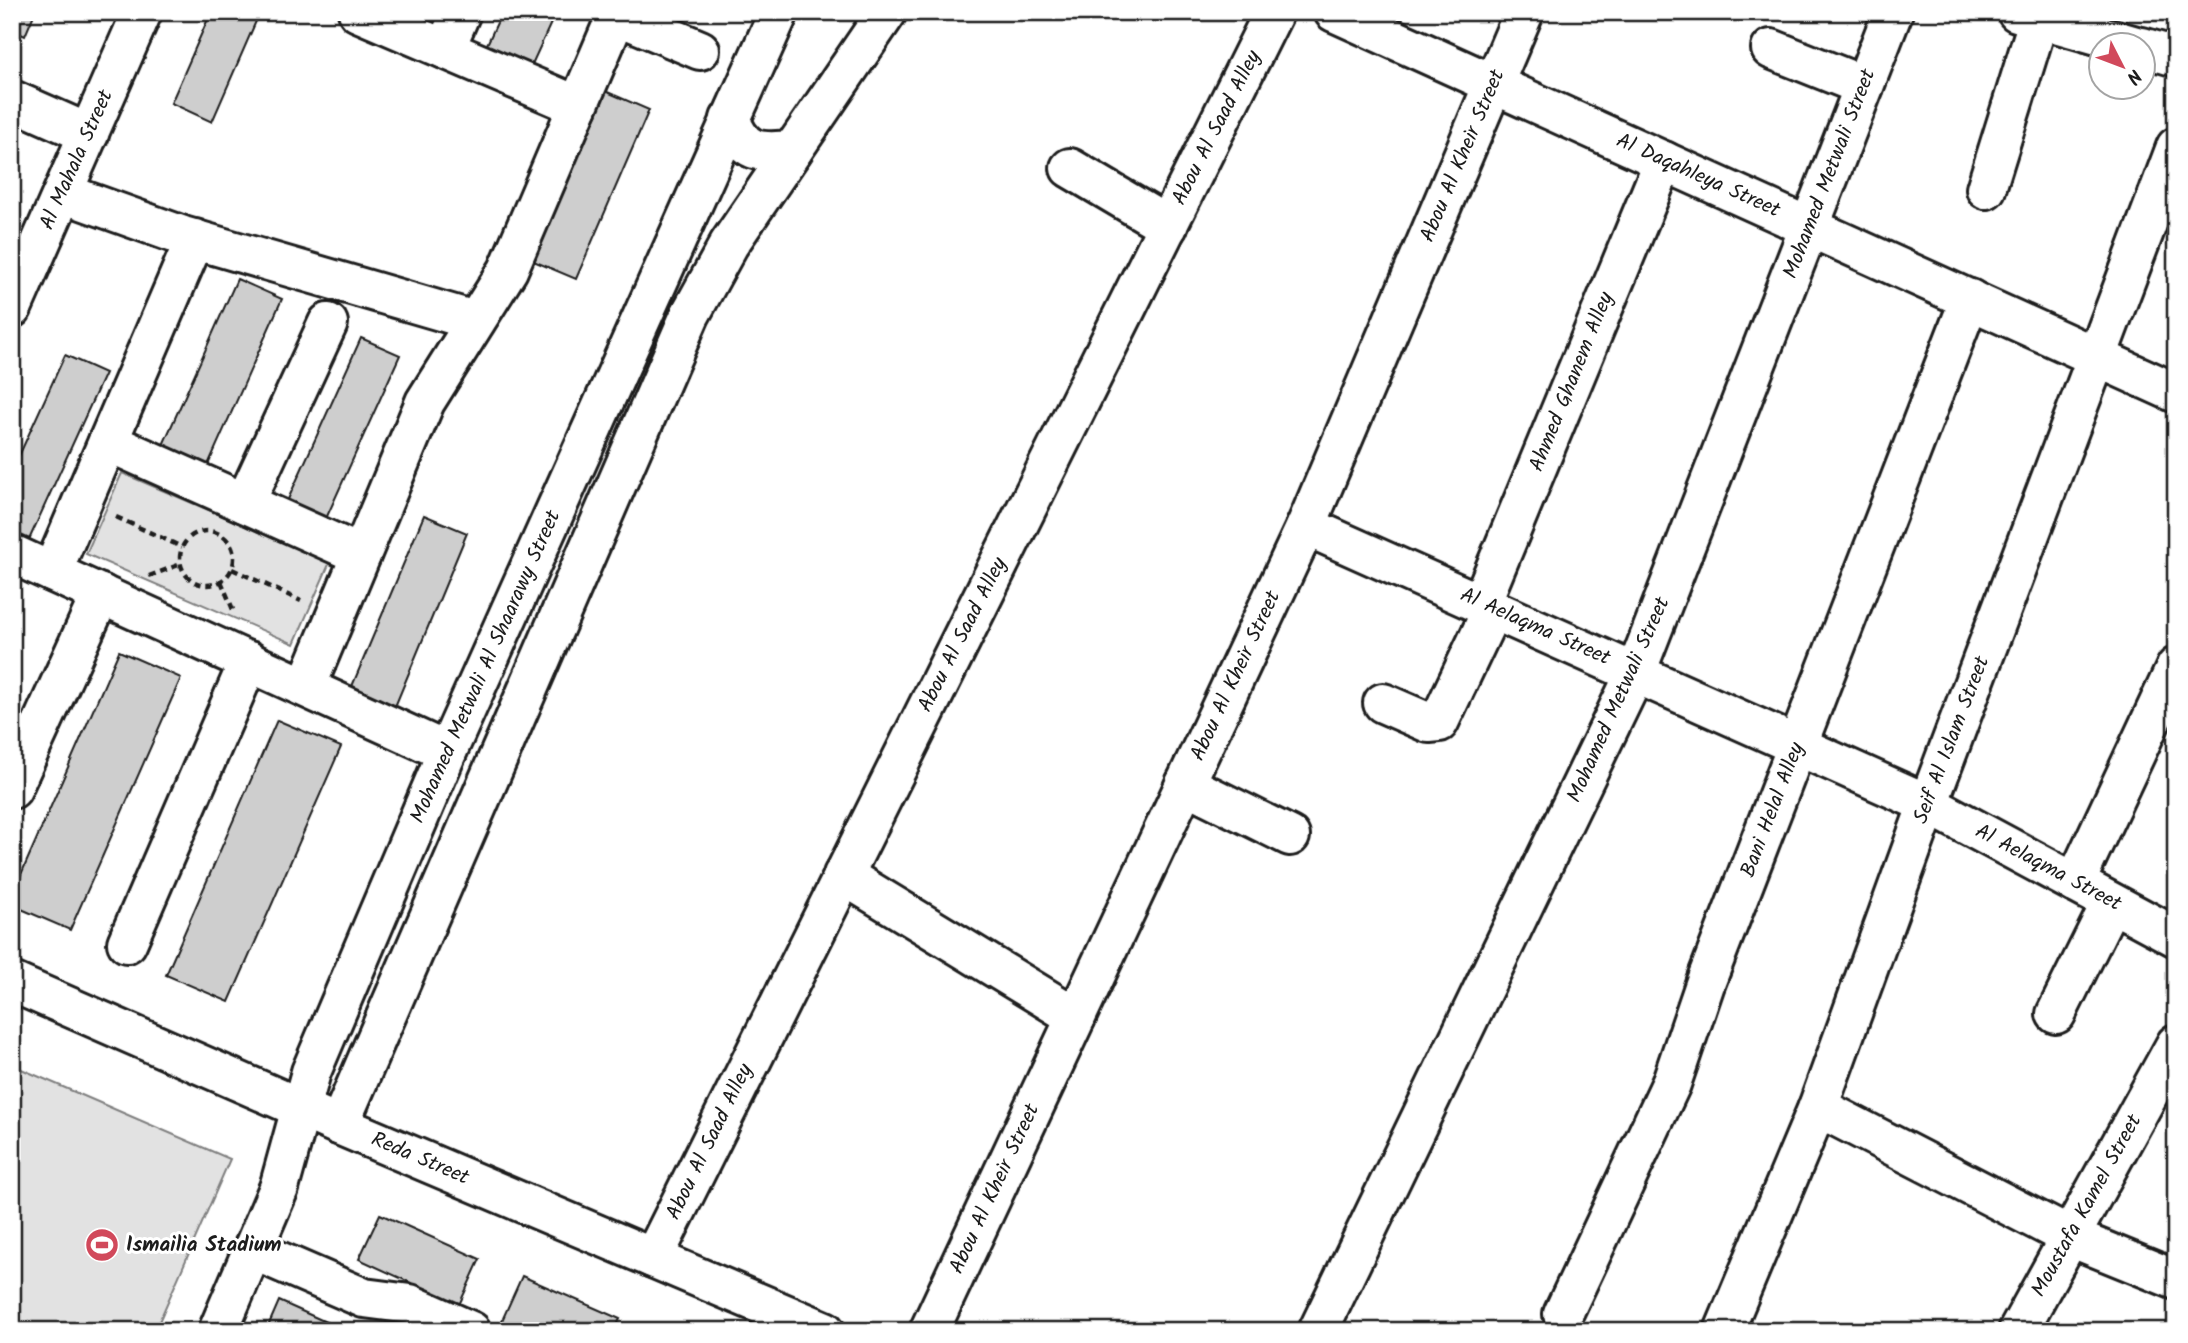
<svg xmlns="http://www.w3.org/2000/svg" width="2188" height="1343" viewBox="0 0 2188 1343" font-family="Kalam,sans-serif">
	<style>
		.green { fill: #e2e2e2; stroke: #7f7f7f; stroke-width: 2 }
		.building { fill: #cecece; stroke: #1c1c1c; stroke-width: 2 }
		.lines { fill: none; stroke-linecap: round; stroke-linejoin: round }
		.minor-casing { stroke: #1c1c1c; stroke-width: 44 }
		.tertiary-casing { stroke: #1c1c1c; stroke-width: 44 }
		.primary-casing { stroke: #1c1c1c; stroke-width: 44 }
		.path { stroke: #1c1c1c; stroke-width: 4.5; stroke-dasharray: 7 5; stroke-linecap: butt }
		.minor { stroke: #fff; stroke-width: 38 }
		.tertiary { stroke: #fff; stroke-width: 38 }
		.primary { stroke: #fff; stroke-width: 38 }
		.labels { text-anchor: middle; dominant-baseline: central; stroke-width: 6; stroke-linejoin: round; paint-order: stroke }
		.street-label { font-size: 21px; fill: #1c1c1c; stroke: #fff }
		.poi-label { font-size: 21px; font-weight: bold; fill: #1c1c1c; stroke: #fff; text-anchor: start }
	</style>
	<rect width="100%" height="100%" fill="#fff"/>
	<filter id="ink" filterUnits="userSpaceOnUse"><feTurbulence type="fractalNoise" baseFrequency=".0143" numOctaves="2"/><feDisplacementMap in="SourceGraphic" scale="14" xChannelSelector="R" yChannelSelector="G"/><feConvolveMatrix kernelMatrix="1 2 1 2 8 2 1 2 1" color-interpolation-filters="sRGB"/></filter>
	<g filter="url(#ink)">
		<g class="green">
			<path d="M122 473 330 562 294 644 86 554Z"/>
			<path d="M12 1065 230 1159 155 1331H12Z"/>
		</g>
		<g class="building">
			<path d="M12 12H35L25 36 12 30Z"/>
			<path d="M211 12H260L212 122 171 103Z"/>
			<path d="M502 12H556L528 73 483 53Z"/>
			<path d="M605 91 649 110 576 279 531 260Z"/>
			<path d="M237 279 282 299 204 474 159 454Z"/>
			<path d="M361 338 400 355 324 523 285 506Z"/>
			<path d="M65 355 105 373 28 542 12 535V471Z"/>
			<path d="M424 515 467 533 394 709 350 691Z"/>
			<path d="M119 651 181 678 70 930 12 905V895Z"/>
			<path d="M277 720 341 747 229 1002 166 975Z"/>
			<path d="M380 1214 480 1259 459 1305 359 1259Z"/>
			<path d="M522 1276 620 1319 614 1331H514L500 1325Z"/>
			<path d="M279 1301 346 1331H266Z"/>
		</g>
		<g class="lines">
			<g class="minor-casing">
				<g id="minor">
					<path d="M358 12 578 106"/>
					<path d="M1334 12 2176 393"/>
					<path d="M2017 12 2136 46"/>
					<path d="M617 15 700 50"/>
					<path d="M2142 47 2176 57"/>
					<path d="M445 49 461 12"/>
					<path d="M1771 49 1864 86"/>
					<path d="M12 100 89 134"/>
					<path d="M1070 168 1168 226"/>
					<path d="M1986 189 2041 12"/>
					<path d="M63 193 183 236 475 321"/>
					<path d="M12 308 142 12"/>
					<path d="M108 442 361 555"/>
					<path d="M245 503 328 323"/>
					<path d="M1306 526 1928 804 2176 937"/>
					<path d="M12 554 447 752"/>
					<path d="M52 572 195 239"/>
					<path d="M1481 603 1664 161"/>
					<path d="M306 687 425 402 508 270 618 12"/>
					<path d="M1383 703 1429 723 1439 722 1493 608"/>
					<path d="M1185 784 1290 836"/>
					<path d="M12 789 101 594"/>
					<path d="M843 875 1076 1017"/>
					<path d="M2075 883 2176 667"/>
					<path d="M127 943 249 661"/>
					<path d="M2056 1014 2111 903"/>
					<path d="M1818 1107 2070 1237 2176 1280"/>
					<path d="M253 1250 364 1298 410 1304 471 1331"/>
					<path d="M653 1258 1274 12"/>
					<path d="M1563 1314 1671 1084 1705 984 1970 299"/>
					<path d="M929 1331 1306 526 1524 12"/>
					<path d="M1318 1331 1636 672 1893 12"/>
					<path d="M1724 1331 1818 1107 1928 804 2176 147"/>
					<path d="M2018 1331 2176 1044"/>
				</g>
			</g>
			<g class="tertiary-casing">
				<g id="tertiary">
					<path d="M730 119C744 154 759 153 793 150"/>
					<path d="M339 1125 690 315 729 244 887 12"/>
					<path d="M218 1331 279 1188 311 1072 447 752 779 12"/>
				</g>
			</g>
			<g class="primary-casing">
				<path id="primary" d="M12 982 339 1125 825 1331"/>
			</g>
			<g class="path">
				<path d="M116 517 182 547"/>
				<circle cx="207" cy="558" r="27"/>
				<path d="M232 569 301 601"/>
				<path d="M149 576 181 564"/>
				<path d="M221 581 234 612"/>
			</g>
			<use href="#minor" class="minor"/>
			<use href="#tertiary" class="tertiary"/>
			<use href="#primary" class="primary"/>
		</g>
	</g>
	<defs>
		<g id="stadium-disc" transform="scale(1.75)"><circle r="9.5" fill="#d1495b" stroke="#fff"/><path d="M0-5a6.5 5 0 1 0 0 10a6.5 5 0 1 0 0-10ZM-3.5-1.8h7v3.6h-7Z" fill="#fff"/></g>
	</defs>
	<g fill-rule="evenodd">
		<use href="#stadium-disc" x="102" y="1245"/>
	</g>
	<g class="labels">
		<g class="street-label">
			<text transform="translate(1217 128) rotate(-63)">Abou Al Saad Alley</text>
			<text transform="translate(1463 156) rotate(-67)">Abou Al Kheir Street</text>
			<text transform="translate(77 160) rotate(-66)">Al Mahala Street</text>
			<text transform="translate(1830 174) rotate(-69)">Mohamed Metwali Street</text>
			<text transform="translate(1698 176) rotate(24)">Al Daqahleya Street</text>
			<text transform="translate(1572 382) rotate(-68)">Ahmed Ghanem Alley</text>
			<text transform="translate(1535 627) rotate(24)">Al Aelaqma Street</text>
			<text transform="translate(963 635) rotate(-63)">Abou Al Saad Alley</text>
			<text transform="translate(486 667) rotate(-66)">Mohamed Metwali Al Shaarawy Street</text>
			<text transform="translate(1236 676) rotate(-65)">Abou Al Kheir Street</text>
			<text transform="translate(1619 700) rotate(-66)">Mohamed Metwali Street</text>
			<text transform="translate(1952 740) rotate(-69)">Seif Al Islam Street</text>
			<text transform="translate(1773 810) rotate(-69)">Bani Helal Alley</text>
			<text transform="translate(2048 868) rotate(28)">Al Aelaqma Street</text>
			<text transform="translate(710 1142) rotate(-64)">Abou Al Saad Alley</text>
			<text transform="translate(420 1159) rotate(23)">Reda Street</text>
			<text transform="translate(995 1189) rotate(-65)">Abou Al Kheir Street</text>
			<text transform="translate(2087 1206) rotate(-61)">Moustafa Kamel Street</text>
		</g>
		<g class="poi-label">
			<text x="126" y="1245">Ismailia Stadium</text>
		</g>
	</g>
	<rect width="2188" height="1343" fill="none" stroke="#fff" stroke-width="42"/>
	<rect x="21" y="21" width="2146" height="1301" fill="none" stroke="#1c1c1c" stroke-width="2.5" filter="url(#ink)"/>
	<g transform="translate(2122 66) rotate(132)"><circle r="33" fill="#ffffff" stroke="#a4a4a4" stroke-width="2"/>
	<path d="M0-5L12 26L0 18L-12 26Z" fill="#d1495b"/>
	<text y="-10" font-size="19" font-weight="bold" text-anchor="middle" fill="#1c1c1c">N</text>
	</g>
</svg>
